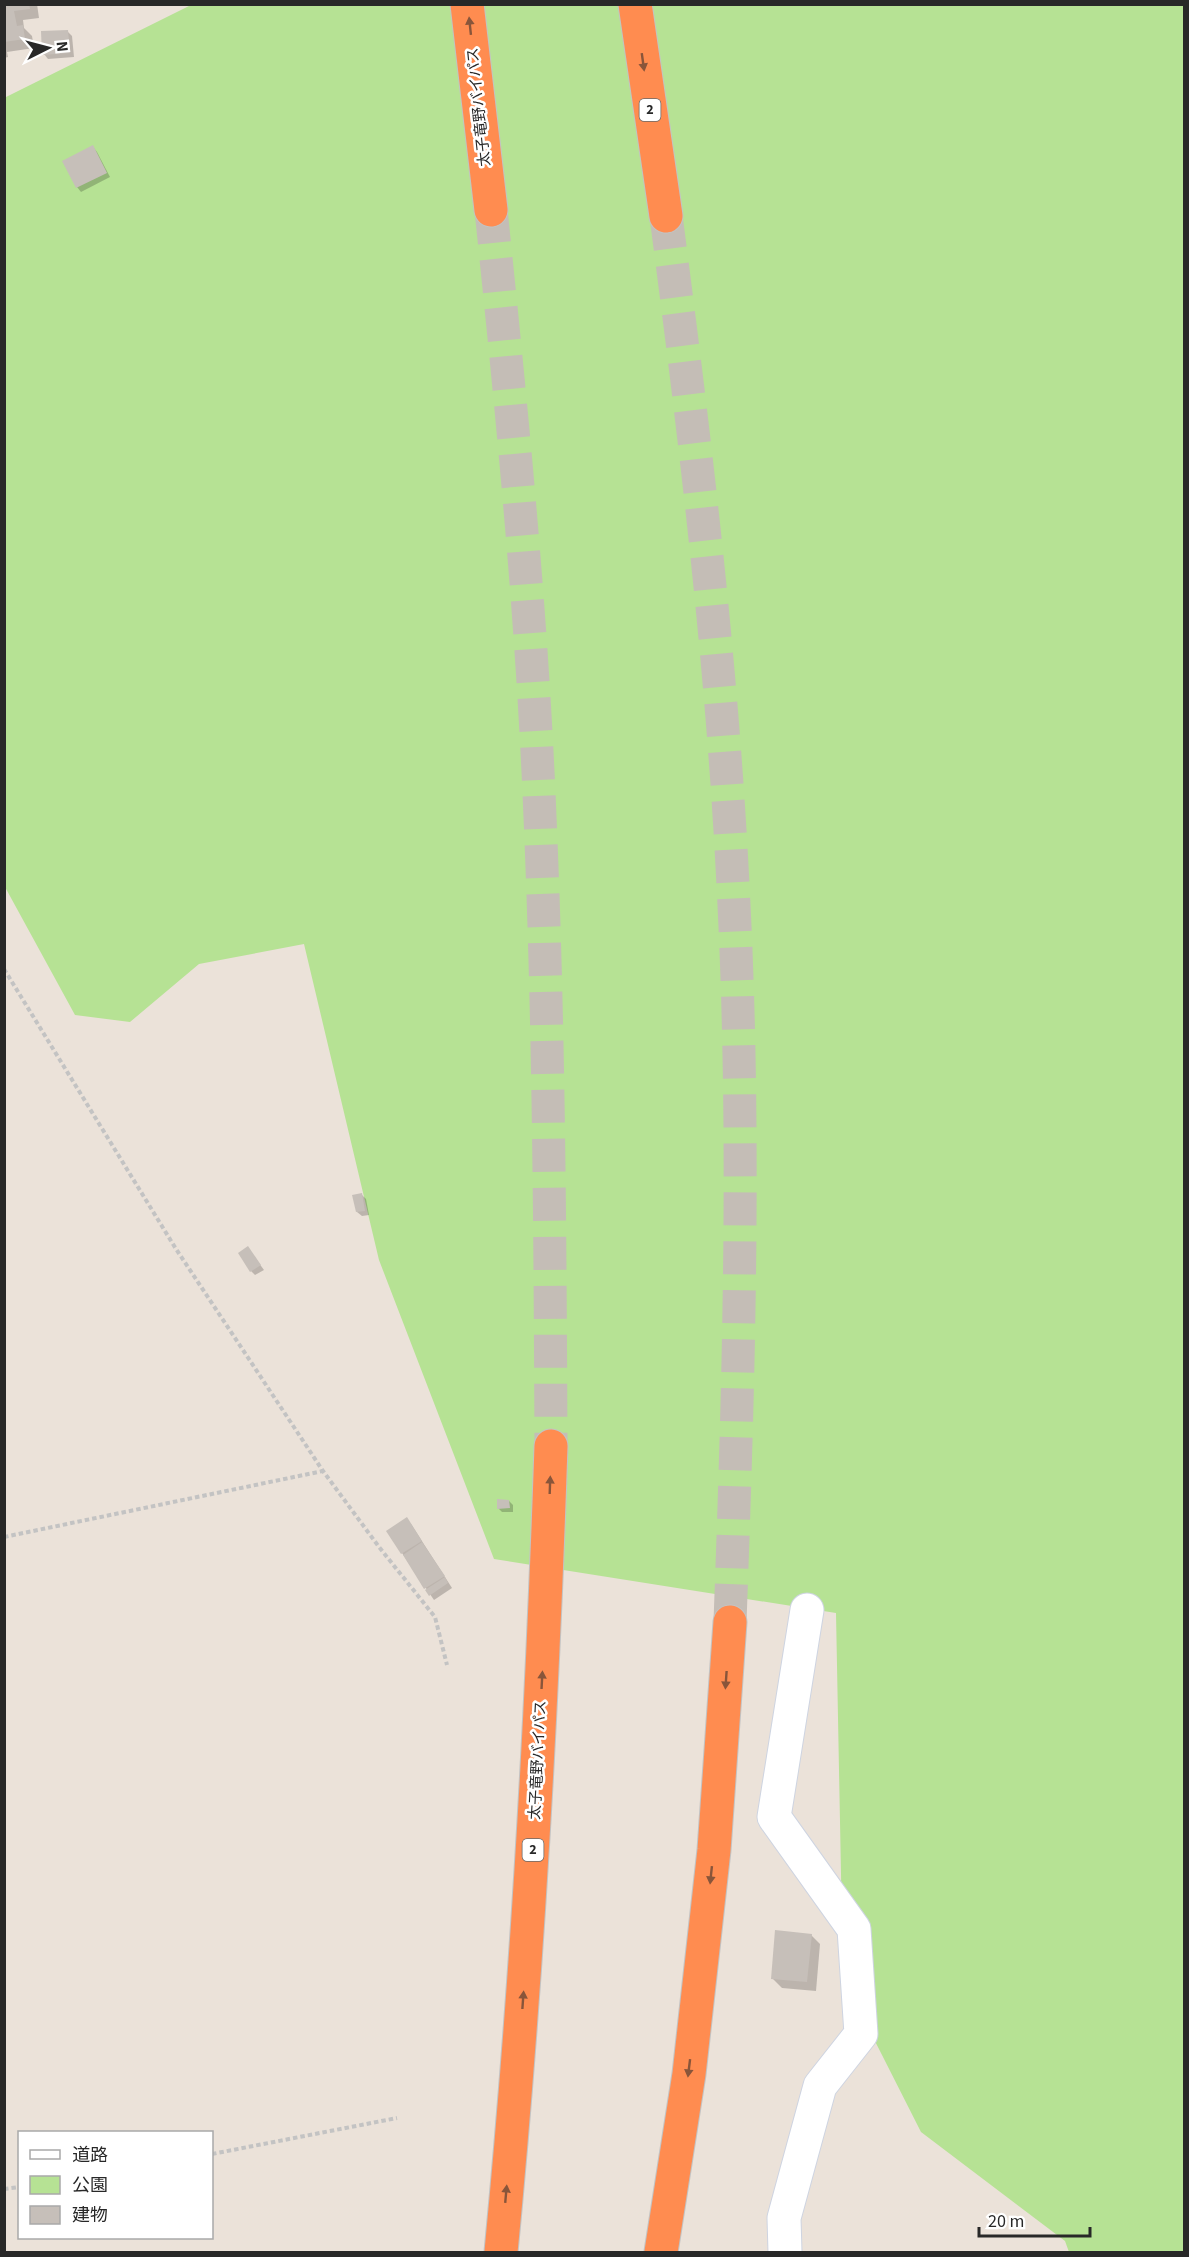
<svg xmlns="http://www.w3.org/2000/svg" width="1189" height="2257" viewBox="0 0 1189 2257" font-family="'Source Sans 3','Noto Sans JP',sans-serif">
	<style>
		.green { fill: #b6e294 }
		.shadow { fill: #0003 }
		.building { fill: #c6bfb9 }
		.lines { fill: none; stroke-linecap: round; stroke-linejoin: round }
		.highway-tunnel { stroke: #c4bdb6; stroke-width: 33; stroke-dasharray: 33 16; stroke-linecap: butt }
		.minor-casing { stroke: #ced4e1; stroke-width: 35 }
		.highway-casing { stroke: #c3c3c3; stroke-width: 35 }
		.path { stroke: #c3c3c3; stroke-width: 4; stroke-dasharray: 4.5 3; stroke-linecap: butt }
		.minor { stroke: #fff; stroke-width: 33 }
		.highway { stroke: #ff8c50; stroke-width: 33 }
		.oneway { fill: #89553a }
		.labels { text-anchor: middle; dominant-baseline: central; stroke-width: 5; stroke-linejoin: round; paint-order: stroke }
		.shield { fill: #fff; stroke: #686868; stroke-width: 1.5 }
		.shield-label { font-size: 14px; font-weight: bold; fill: #282828 }
		.street-label { font-size: 15px; fill: #282828; stroke: #fff }
	</style>
	<rect width="100%" height="100%" fill="#ebe2d9"/>
	<path class="green" d="M191 5H1184V2252H1069L1065 2241 921 2132 843 1978 836 1613 494 1559 379 1260 304 944 199 964 130 1022 75 1015 5 887 4 98Z"/>
	<g class="shadow">
		<path d="M4 4H37L39 18 23 20 24 28 32 36 34 48 7 52 8 57 4 58Z"/>
		<path d="M68 32 72 36 74 57 48 59 44 54Z"/>
		<path d="M93 147 97 152 110 177 81 192 77 187Z"/>
		<path d="M362 1195 366 1199 369 1215 362 1216 357 1212Z"/>
		<path d="M248 1248 264 1270 255 1275 251 1271Z"/>
		<path d="M509 1501 513 1505V1512H502L498 1508Z"/>
		<path d="M411 1524 452 1588 434 1600 402 1553Z"/>
		<path d="M811 1935 820 1944 816 1991 782 1988 773 1979Z"/>
	</g>
	<g class="building">
		<path d="M4 4H29L30 9 14 11 17 26 23 25 25 39 4 42Z"/>
		<path d="M68 30 70 53 42 55 41 31Z"/>
		<path d="M93 145 107 173 76 188 62 161Z"/>
		<path d="M362 1193 365 1211 356 1212 352 1195Z"/>
		<path d="M248 1246 261 1265 250 1272 238 1253Z"/>
		<path d="M497 1499 509 1500 510 1508 497 1509Z"/>
		<path d="M407 1517 422 1541 401 1554 386 1531Z"/>
		<path d="M422 1542 445 1576 424 1589 403 1555Z"/>
		<path d="M445 1577 448 1583 429 1596 425 1590Z"/>
		<path d="M775 1930 812 1934 807 1982 771 1979Z"/>
	</g>
	<g class="lines">
		<g class="highway-tunnel">
			<path d="M491 210C512 412 532 614 540 817 549 1027 550 1236 551 1446"/>
			<path d="M666 216C695 438 722 661 733 885 746 1131 739 1376 730 1622"/>
		</g>
		<g class="minor-casing">
			<path id="minor" d="M785 2252 784 2218 820 2086 861 2034 854 1929 774 1817 807 1610"/>
		</g>
		<g class="highway-casing">
			<g id="highway">
				<path d="M467 4 491 210"/>
				<path d="M635 4 666 216"/>
				<path d="M501 2252C527 1984 542 1715 551 1446"/>
				<path d="M661 2252 689 2074 714 1850 730 1622"/>
			</g>
		</g>
		<g class="path">
			<path d="M4 969 176 1249 323 1471 379 1547 435 1617 447 1665"/>
			<path d="M4 1537 323 1471"/>
			<path d="M212 2154 397 2118"/>
			<path d="M4 2189 20 2187"/>
		</g>
		<use href="#minor" class="minor"/>
		<use href="#highway" class="highway"/>
	</g>
	<defs><path id="oneway-solid" d="M-6-.8H1V-3.2L6.5 0L1 3.2V.8H-6Z" transform="scale(1.5)"/></defs>
	<g class="oneway">
		<use href="#oneway-solid" transform="translate(470 26) rotate(-96)"/>
		<use href="#oneway-solid" transform="translate(643 62) rotate(82)"/>
		<use href="#oneway-solid" transform="translate(550 1485) rotate(-88)"/>
		<use href="#oneway-solid" transform="translate(542 1680) rotate(-87)"/>
		<use href="#oneway-solid" transform="translate(726 1680) rotate(94)"/>
		<use href="#oneway-solid" transform="translate(711 1875) rotate(96)"/>
		<use href="#oneway-solid" transform="translate(523 2000) rotate(-86)"/>
		<use href="#oneway-solid" transform="translate(689 2068) rotate(97)"/>
		<use href="#oneway-solid" transform="translate(506 2194) rotate(-85)"/>
	</g>
	<g class="labels">
		<g class="shield">
			<rect x="639.5" y="99" width="21" height="22" rx="4.5"/>
			<rect x="522.5" y="1839" width="21" height="22" rx="4.5"/>
		</g>
		<g class="shield-label">
			<text x="650" y="110">2</text>
			<text x="533" y="1850">2</text>
		</g>
		<g class="street-label">
			<text transform="translate(479 107) rotate(-96)">太子竜野バイパス</text>
			<text transform="translate(538 1760) rotate(-87)">太子竜野バイパス</text>
		</g>
	</g>
	<rect width="1189" height="2257" fill="none" stroke="#282828" stroke-width="12"/>
	<rect x="18" y="2131" width="195" height="108" fill="#ffffff" stroke="#a9a9a9" stroke-width="1.5"/>
	<rect x="30" y="2150" width="30" height="9" fill="#ffffff" stroke="#a9a9a9" stroke-width="1.5"/>
	<text x="72" y="2161" font-size="18" fill="#282828">道路</text>
	<rect x="30" y="2176" width="30" height="18" fill="#b6e294" stroke="#a9a9a9" stroke-width="1.5"/>
	<text x="72" y="2191" font-size="18" fill="#282828">公園</text>
	<rect x="30" y="2206" width="30" height="18" fill="#c6bfb9" stroke="#a9a9a9" stroke-width="1.5"/>
	<text x="72" y="2221" font-size="18" fill="#282828">建物</text>
	<g transform="translate(48 48) rotate(84)" stroke="#ffffff" stroke-width="4.5" paint-order="stroke">
	<path d="M0-4.5L10 22L0 15L-10 22Z" fill="#282828"/>
	<text y="-9" font-size="16" font-weight="bold" text-anchor="middle" fill="#282828">N</text>
	</g>
	<path d="M979 2227v9h111v-9" fill="none" stroke="#282828" stroke-width="3"/>
	<text x="988" y="2227" font-size="18" fill="#282828" stroke="#ffffff" stroke-width="4.5" paint-order="stroke">20 m</text>
</svg>
